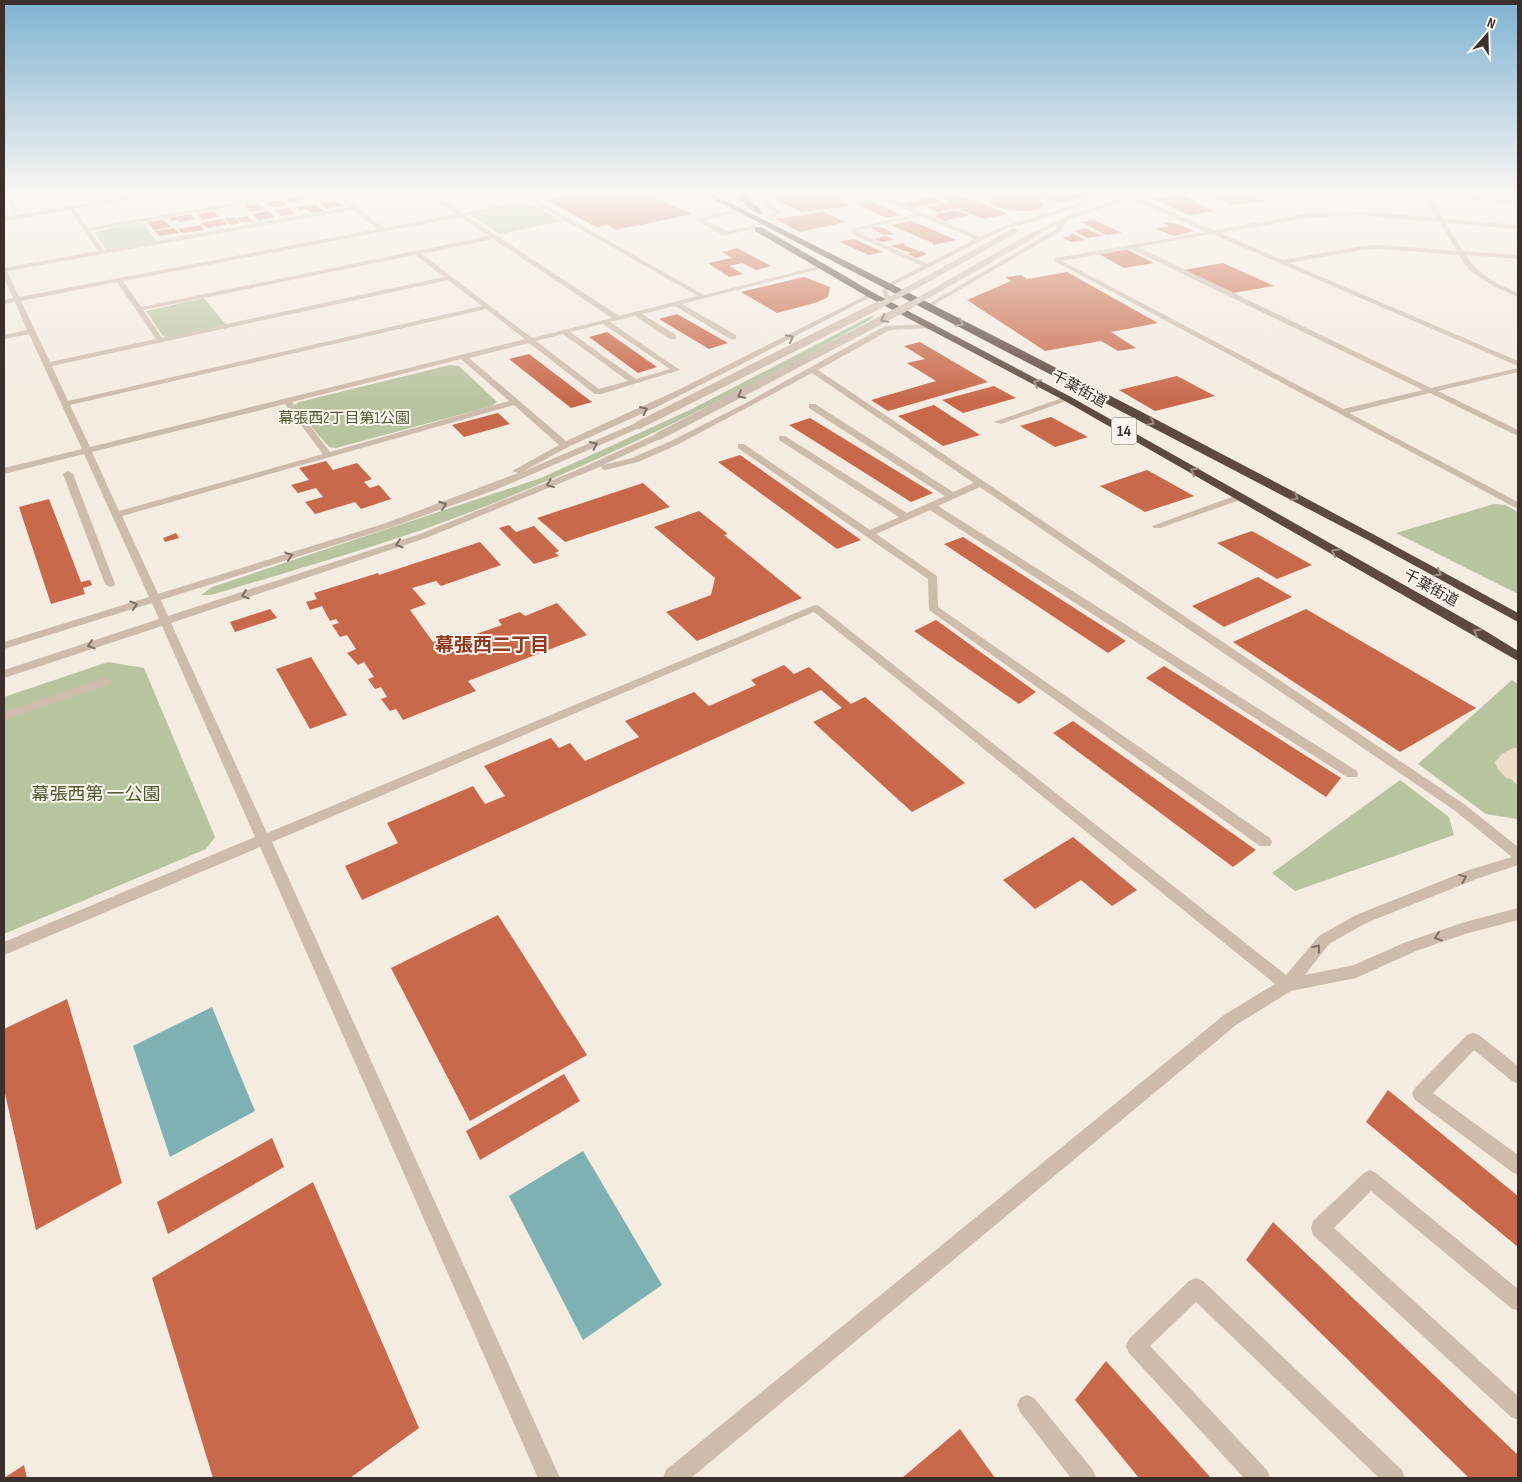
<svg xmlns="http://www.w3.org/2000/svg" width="1522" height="1482" viewBox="0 0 1522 1482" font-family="'Sofia Sans Condensed','Noto Sans JP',sans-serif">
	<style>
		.green { fill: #b8c4a0 }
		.plaza { fill: #ecdcc8 }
		.water { fill: #7fb0b2 }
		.building { fill: #c8694b }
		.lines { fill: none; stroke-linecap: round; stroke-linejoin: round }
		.minor { fill: #cdbbac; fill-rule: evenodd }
		.highway { fill: #5c4a42; fill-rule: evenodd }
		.minor-bridge-far1 { stroke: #cdbbac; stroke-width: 6 }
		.minor-bridge { stroke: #cdbbac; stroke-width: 8 }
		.oneway { stroke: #7d6f65 }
		.oneway2 { stroke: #9c8e87 }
		.labels { text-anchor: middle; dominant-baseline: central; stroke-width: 4; stroke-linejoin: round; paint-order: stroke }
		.far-street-label { font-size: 15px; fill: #3b302b; stroke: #fbf5ee }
		.far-park-label { font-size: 15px; fill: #4a5a2e; stroke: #fbf5ee }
		.shield { fill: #fbf5ee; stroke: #756b66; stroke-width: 1 }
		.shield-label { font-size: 16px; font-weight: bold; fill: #3b302b }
		.park-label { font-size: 18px; fill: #4a5a2e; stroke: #fbf5ee }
		.neighbourhood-label { font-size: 19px; font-weight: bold; fill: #8c3b22; stroke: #fbf5ee }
	</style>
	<rect width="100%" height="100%" fill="#f4ebe1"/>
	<g class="green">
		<path d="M526 204 534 205 563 221 500 234 472 216Z"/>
		<path d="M142 222 157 242 106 249 94 232Z"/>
		<path d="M204 298 226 325 171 337 163 336 146 311Z"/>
		<path d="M871 316 874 317 870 320C746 389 620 453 489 505 398 541 304 567 211 595H201L212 587 541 478 694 408Z"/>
		<path d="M450 365 459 366 497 402 492 406 336 448 329 447 293 406 299 402Z"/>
		<path d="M1494 504 1505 505 1518 512V594L1396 533Z"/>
		<path d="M108 662 144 668 215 837 206 849 4 934V697Z"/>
		<path d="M1512 680 1518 684 1517 819 1486 814 1418 764Z"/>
		<path d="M1400 780 1449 817 1454 835 1295 891 1272 873Z"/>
	</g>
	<path class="plaza" d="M1513 748H1518V786L1511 779 1506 778 1497 768 1495 762 1502 754Z"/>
	<g class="water">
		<path d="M212 1007 255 1111 170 1157 133 1046Z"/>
		<path d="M583 1151 662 1285 583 1340 509 1196Z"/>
	</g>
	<g class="building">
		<path d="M579 194H648L692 214 616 230 608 225 596 227 547 200Z"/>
		<path d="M766 194H825L851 206 801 212Z"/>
		<path d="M954 194 981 202 973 204 975 205 981 203 1008 214 984 219 959 209 965 208 962 207 937 212 925 207 950 202 939 197Z"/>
		<path d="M988 194 1027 196 1038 199 1044 205 1039 209 1027 211 1006 210 991 205 989 201 995 197Z"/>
		<path d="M1033 194H1091L1092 195 1058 203Z"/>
		<path d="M1206 194H1255L1267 196 1255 198 1263 201 1233 205Z"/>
		<path d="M303 196 307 199 289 202 285 198Z"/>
		<path d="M1174 196H1183L1214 211 1189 215 1152 199Z"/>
		<path d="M930 197 942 202 914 208 902 203Z"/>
		<path d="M282 200 287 205 273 207 267 202Z"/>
		<path d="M336 200 343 206 327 209 320 203Z"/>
		<path d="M869 200 902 215 886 218 854 203Z"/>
		<path d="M258 203 265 209 251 212 244 206Z"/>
		<path d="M315 204 324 211 311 213 306 209 299 210 296 207Z"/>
		<path d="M290 208 294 214 281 216 275 210Z"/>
		<path d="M214 211 218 217 202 220 198 214Z"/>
		<path d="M269 211 274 217 258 220 253 214Z"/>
		<path d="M956 211 970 215 944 221 934 216 938 215 936 214Z"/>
		<path d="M823 212 846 222 800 232 776 219Z"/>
		<path d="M191 214 195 219 179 222 177 220 171 221 169 218Z"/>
		<path d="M247 216 253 222H241L237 218Z"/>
		<path d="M234 217 240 223 231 225 225 219Z"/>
		<path d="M162 219 172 227 154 230 147 222Z"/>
		<path d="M222 219 227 224 208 228 200 223Z"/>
		<path d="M1094 220 1122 233 1106 235 1081 222Z"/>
		<path d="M912 221 956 240 933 245V243L890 225Z"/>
		<path d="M1169 222 1180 225 1194 231 1174 236 1155 229 1169 226 1163 223Z"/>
		<path d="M200 225 204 230 181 233 178 229Z"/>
		<path d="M881 227 894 234 884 235 871 228Z"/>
		<path d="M174 228 179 233 159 236 155 231Z"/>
		<path d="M1085 228 1102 236 1088 238 1074 231Z"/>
		<path d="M1072 233 1085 240 1071 242 1063 238 1070 236Z"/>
		<path d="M886 236 894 240 882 242 874 239Z"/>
		<path d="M854 239 883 252 869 255 840 242Z"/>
		<path d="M903 243 906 245H903L919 251 911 253 891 246Z"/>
		<path d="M737 248 771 266 756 270 742 263 729 266 743 274 729 277 708 263 732 258 722 252Z"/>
		<path d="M1126 249 1154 263 1124 268 1099 254Z"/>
		<path d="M921 251 927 254 917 258 908 254Z"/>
		<path d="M1223 263 1274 286 1233 293 1184 270Z"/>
		<path d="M1067 272 1158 323 1111 332 1136 348 1118 351 1101 341 1045 351 967 300 1011 281 1005 277 1021 275 1027 279Z"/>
		<path d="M804 277 830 287 828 297 818 302 777 313 741 292Z"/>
		<path d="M677 314 728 343 709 349 659 319Z"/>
		<path d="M607 332 657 367 638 373 589 337Z"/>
		<path d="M920 342 988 382 888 411 871 400 936 381 907 363 925 359 904 346Z"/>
		<path d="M529 354 592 402 571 408 509 359Z"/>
		<path d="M1177 376 1215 396 1155 411 1119 390Z"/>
		<path d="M994 386 1016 398 963 413 942 400Z"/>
		<path d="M934 405 980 435 943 446 898 416Z"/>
		<path d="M498 413 510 424 464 437 452 425Z"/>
		<path d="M1051 417 1088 437 1055 447 1020 426Z"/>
		<path d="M810 418 933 493 911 502 789 425Z"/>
		<path d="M740 455 861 540 837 549 718 462Z"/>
		<path d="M326 461 333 470 357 463 372 479 364 482 370 488 379 485 391 499 361 509 355 502 315 514 305 502 323 497 316 488 298 493 291 485 309 480 299 468Z"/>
		<path d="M1147 470 1194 496 1145 512 1100 486Z"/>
		<path d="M643 483 670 507 565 542 537 518Z"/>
		<path d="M49 499 81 582 90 580 92 585 83 588 85 594 51 604 19 507Z"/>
		<path d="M699 511 728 534 724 535 802 598 697 641 666 612 711 595 715 578 654 527Z"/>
		<path d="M509 525 516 532 534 526 559 551 555 553 559 556 534 564 499 528Z"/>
		<path d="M1252 531 1312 565 1277 579 1217 543Z"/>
		<path d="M176 533 179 538 165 542 163 538Z"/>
		<path d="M963 537 1126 641 1108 653 944 544Z"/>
		<path d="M480 542 501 565 441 586 436 581 412 588 426 604 410 610 433 642 452 635 456 641 502 625 498 620 520 612 525 616 557 603 587 635 468 681 476 691 403 720 396 709 390 711 381 699 387 697 381 687 375 689 368 679 374 677 364 662 358 665 347 653 356 649 347 635 340 637 332 625 339 623 336 619 330 621 322 606 310 610 306 602 317 599 314 593 378 573 379 575Z"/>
		<path d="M1258 577 1292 597 1224 627 1192 606Z"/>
		<path d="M270 609 277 618 235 632 230 622Z"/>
		<path d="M1306 609 1476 708 1400 752 1233 642Z"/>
		<path d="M936 620 1036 692 1019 704 914 631Z"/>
		<path d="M311 657 347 715 310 729 276 669Z"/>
		<path d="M784 665 794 674 809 667 851 704 865 697 965 783 912 812 813 722 842 708 821 690 362 900 345 866 398 843 387 823 473 786 485 804 505 796 484 766 551 738 559 748 570 743 585 761 639 737 625 721 694 692 709 706 756 685 751 680Z"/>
		<path d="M1164 666 1341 778 1326 797 1146 678Z"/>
		<path d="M1073 721 1256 850 1233 867 1053 733Z"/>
		<path d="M1073 837 1137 890 1112 906 1081 880 1035 909 1003 880Z"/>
		<path d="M498 915 587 1055 470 1121 391 968Z"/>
		<path d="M67 999 122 1183 36 1230 4 1089V1029Z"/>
		<path d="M564 1074 580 1101 480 1160 466 1131Z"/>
		<path d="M1388 1090 1518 1196V1247L1366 1122Z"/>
		<path d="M272 1138 284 1167 168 1234 157 1202Z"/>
		<path d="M313 1182 419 1428 350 1478H213L152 1278Z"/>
		<path d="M1273 1222 1518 1455V1478H1469L1246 1260Z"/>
		<path d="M1106 1361 1211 1478H1139L1075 1400Z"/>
		<path d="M960 1429 995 1478H902Z"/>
		<path d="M24 1465 27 1478H4Z"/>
	</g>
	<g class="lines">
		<g class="minor">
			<path d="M4 194H9L18 212H14Z"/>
			<path d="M147 194H161L75 209 88 228 287 194H301L90 231 103 250 349 207 332 194H339L384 228 456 214 426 194H433L462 213 530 200 525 197 528 195 704 295 824 265 827 267 682 304 736 335V339H730L675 306 642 314 676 335V339H670L635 316 610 322 680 370 601 394H595L529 343 469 358 566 441 678 390 869 294 874 295 738 366 657 407 570 446 522 472 636 423H642V427L495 490 392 527 161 600 168 616 420 534 577 470 656 434H662V438L603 465 632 458 671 441 744 404 885 326 932 324H935V328L890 330 818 370 1464 804 1518 847V865L1479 878 1366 923 1329 944 1305 975 1354 965 1406 942 1465 922 1518 908V920L1465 934 1416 951 1356 978 1291 991 1236 1025 691 1478H663L666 1470 1224 1015 1275 984 814 612 272 842 560 1478H538L260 847 4 955V942L255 837 162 626 4 678V670L159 619 152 603 4 649V642L149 597 84 454 4 474V468L82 449 29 334 4 339V335L27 330 15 302 4 304V300L13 298 4 278V268L98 251 70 210 4 221V217ZM534 203 698 296 619 316 466 216ZM352 210 378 229 19 297 7 271ZM460 217 489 236 141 307 123 281ZM493 239 612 318 532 338 422 254ZM415 255 444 277 162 338 143 310ZM448 280 482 306 68 401 52 366ZM117 282 156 339 50 362 21 301ZM486 309 525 339 90 447 70 405ZM603 324 670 369 636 379 570 332ZM563 334 628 381 599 389 536 341ZM461 359 509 401 330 452 292 402ZM812 373 974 483 953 492 815 404H809V408L945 496 907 513 785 436H779V440L899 517 870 530 744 444H738V448L928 579 929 610 1260 846H1270L1272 842 1270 838 938 607 937 576 876 534 930 510 1347 777H1357L1358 774 1357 771 938 506 980 487 1454 810 1512 857 1469 870 1356 915 1319 936 1286 975 819 606 815 605 267 833 171 623 426 538 602 466V469L605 470 638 462 677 445ZM285 404 323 454 119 511 92 452ZM514 405 559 445 512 471 518 473 386 523 158 594 122 516Z"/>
			<path d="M752 194H759L780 212V214L767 219V217L774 213Z"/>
			<path d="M870 194C878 194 883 198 890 199 899 200 915 194 926 194L896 201 980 237C1012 221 1048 214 1082 202L1087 203 1041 220 1006 228 890 287 887 291 893 305 890 307 887 305 882 290 886 285 922 266 852 234V229L915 214ZM921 216 975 239 927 264 857 232 858 230Z"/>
			<path d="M1121 194 1136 195V197L1214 230 1312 213 1364 212 1437 218 1424 196 1418 194 1518 200V204L1430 196 1443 219 1518 225V229L1446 223 1463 251 1518 255V259L1466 255C1478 275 1497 284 1518 293V297L1493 286 1469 270 1459 255 1381 249 1361 250 1289 263 1518 361V366L1212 234 1138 247 1431 388 1518 368V372L1438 391 1518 430V436L1430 393 1349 413 1518 502V509L1054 261 1056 258 1206 232 1131 199 1066 220 1061 231 930 307 925 306 1056 229 1059 224 1035 236H1031V234L1062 218 1126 197ZM1364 216 1440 222 1457 251 1381 245 1361 246 1283 260 1220 233 1312 217ZM1131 249 1423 390 1343 409 1062 261Z"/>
			<path d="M733 210 735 213 704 220 728 231 755 225 757 228 724 236 695 219Z"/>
			<path d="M1065 397 1072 399 1001 424 994 422Z"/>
			<path d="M68 471 73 474 115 584 114 586 110 587 105 584 63 474Z"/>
			<path d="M1240 494 1243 495V499L1160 528H1154L1152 526Z"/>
			<path d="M106 677 112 681 110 684 4 720V712Z"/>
			<path d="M1473 1033 1479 1035 1518 1066V1084L1512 1081 1474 1050 1433 1093 1518 1155V1175L1512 1172 1415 1100 1412 1094 1415 1088 1467 1035Z"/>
			<path d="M1370 1170 1376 1173 1518 1289V1311L1511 1308 1371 1191 1334 1228 1518 1396V1420L1511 1417 1313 1235 1311 1228 1313 1221 1364 1173Z"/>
			<path d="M1196 1278 1203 1281 1402 1470 1405 1478H1379L1196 1302 1150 1346 1267 1470 1270 1478H1244L1129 1353 1126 1346 1129 1339 1189 1281Z"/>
			<path d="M1027 1395 1034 1398 1093 1470 1096 1478H1071L1020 1412 1017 1405 1020 1398Z"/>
		</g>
		<g class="highway">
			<path d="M704 194H712C983 329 1253 467 1518 613V622L1366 539Z"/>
			<path d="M737 194H743L763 212V214C755 215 741 202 737 194Z"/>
			<path d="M755 227H761L874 293 1071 397 1484 630 1518 651V661L1065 401 868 297 755 231Z"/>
		</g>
		<g class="minor-bridge-far1">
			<path d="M877 307 1014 231"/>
			<path d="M907 307 1033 235"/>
		</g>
		<g class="minor-bridge">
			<path d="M639 425 879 305"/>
			<path d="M659 436 910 305"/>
		</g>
	</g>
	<defs><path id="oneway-chevron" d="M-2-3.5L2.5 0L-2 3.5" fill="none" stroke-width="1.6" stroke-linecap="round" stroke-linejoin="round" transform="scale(1.25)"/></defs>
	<g class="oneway">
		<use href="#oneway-chevron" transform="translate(884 319) rotate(152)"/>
		<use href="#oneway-chevron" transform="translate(790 338) rotate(-28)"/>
		<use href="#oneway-chevron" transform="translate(741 395) rotate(152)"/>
		<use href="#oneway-chevron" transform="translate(644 410) rotate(-25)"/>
		<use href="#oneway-chevron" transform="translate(594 445) rotate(-24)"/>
		<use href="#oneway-chevron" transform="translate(550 484) rotate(158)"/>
		<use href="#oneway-chevron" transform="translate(443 505) rotate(-20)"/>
		<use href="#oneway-chevron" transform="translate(399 544) rotate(162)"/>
		<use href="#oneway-chevron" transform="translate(289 556) rotate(-18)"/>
		<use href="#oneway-chevron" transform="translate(245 595) rotate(162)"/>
		<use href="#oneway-chevron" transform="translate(134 605) rotate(-17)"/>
		<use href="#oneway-chevron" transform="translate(91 645) rotate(162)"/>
		<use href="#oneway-chevron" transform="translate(1463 878) rotate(-22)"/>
		<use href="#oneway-chevron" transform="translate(1438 937) rotate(161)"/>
		<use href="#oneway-chevron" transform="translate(1317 948) rotate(-51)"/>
	</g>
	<g class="oneway2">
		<use href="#oneway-chevron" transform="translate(960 323) rotate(27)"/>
		<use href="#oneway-chevron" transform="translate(1037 383) rotate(-152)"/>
		<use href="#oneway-chevron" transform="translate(1151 422) rotate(28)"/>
		<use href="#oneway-chevron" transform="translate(1194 471) rotate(-150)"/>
		<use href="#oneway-chevron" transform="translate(1295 497) rotate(27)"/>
		<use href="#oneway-chevron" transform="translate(1335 552) rotate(-151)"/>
		<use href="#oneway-chevron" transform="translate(1438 573) rotate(29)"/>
		<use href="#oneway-chevron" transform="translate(1477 632) rotate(-150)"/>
	</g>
	<linearGradient id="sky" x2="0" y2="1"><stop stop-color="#7eb2d2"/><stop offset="0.48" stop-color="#faf6f2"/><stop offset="1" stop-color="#faf6f2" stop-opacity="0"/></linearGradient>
	<rect width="1522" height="402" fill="url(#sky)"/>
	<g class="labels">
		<g class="far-street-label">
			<text transform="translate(1079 389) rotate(29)">千葉街道</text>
			<text transform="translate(1431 588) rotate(29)">千葉街道</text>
		</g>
		<g class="far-park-label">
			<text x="344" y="418">幕張西2丁目第1公園</text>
		</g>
		<rect class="shield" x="1111.5" y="417.5" width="25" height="27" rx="4"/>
		<g class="shield-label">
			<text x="1124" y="431">14</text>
		</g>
		<g class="park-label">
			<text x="96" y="794">幕張西第 一公園</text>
		</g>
		<g class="neighbourhood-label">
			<text x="492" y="645">幕張西二丁目</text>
		</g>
	</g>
	<rect width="1522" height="1482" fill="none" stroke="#3b302b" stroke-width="10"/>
	<g transform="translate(1487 35) rotate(20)" stroke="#fbf5ee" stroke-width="4" paint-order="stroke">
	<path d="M0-4L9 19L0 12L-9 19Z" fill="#3b302b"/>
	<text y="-8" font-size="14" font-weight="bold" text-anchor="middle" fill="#3b302b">N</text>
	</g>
</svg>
